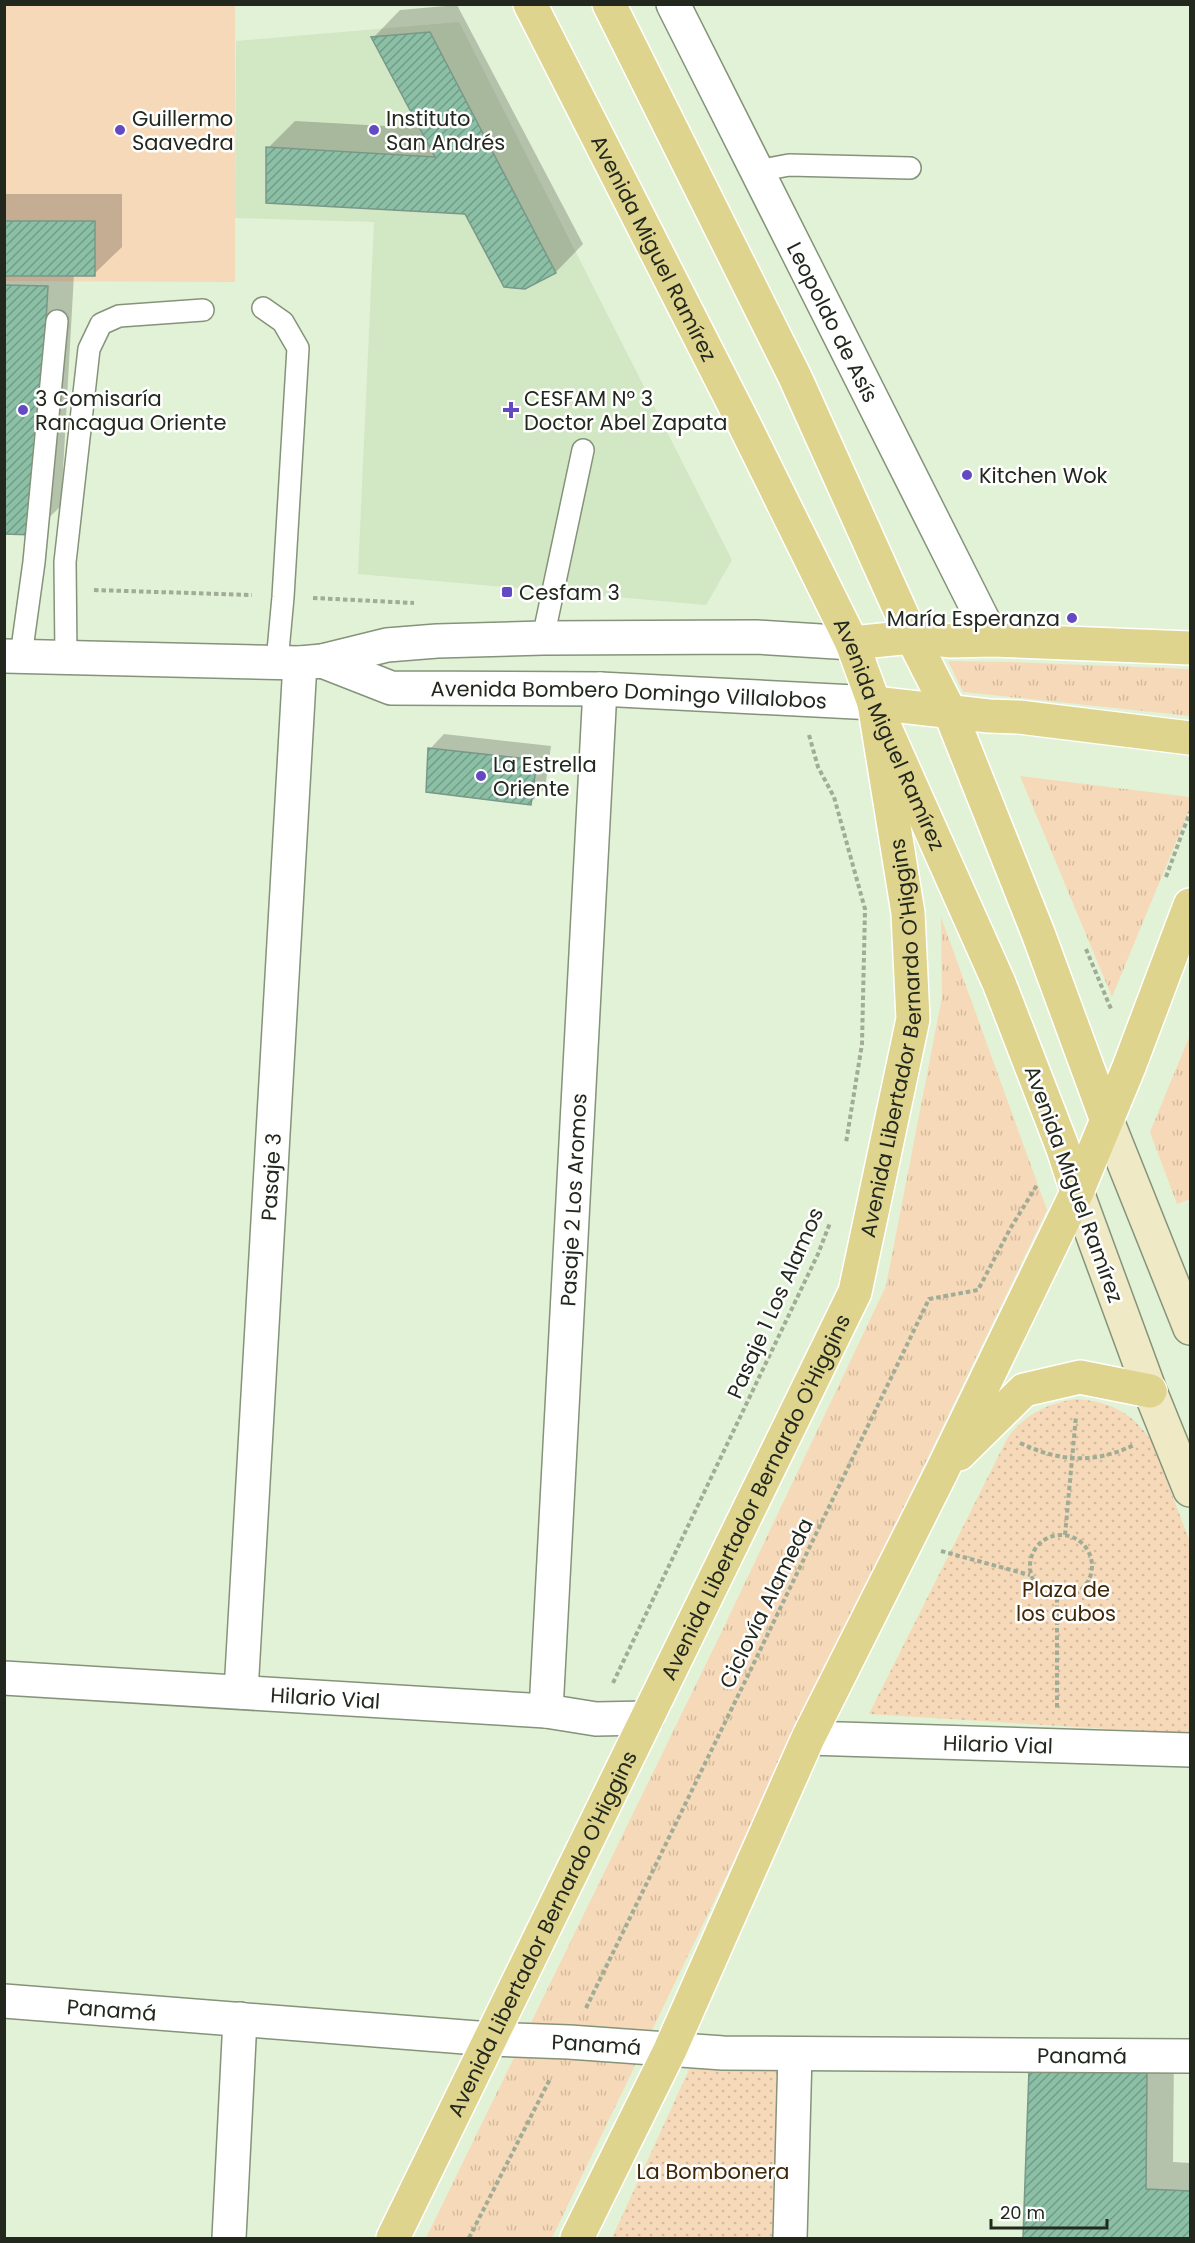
<svg xmlns="http://www.w3.org/2000/svg" width="1195" height="2243" viewBox="0 0 1195 2243" font-family="Poppins,sans-serif">
	<style>
		.built { fill: #d2e7c3 }
		.grass { fill: url(#grass-tufts) }
		.park { fill: url(#park-dots) }
		.garden { fill: #f6d9b8 }
		.shadow { fill: #0003 }
		.building { fill: url(#building-hatch); stroke: #799889; stroke-width: 1.5 }
		.lines { fill: none; stroke-linecap: round; stroke-linejoin: round }
		.service-casing { stroke: #849379; stroke-width: 24 }
		.minor-casing { stroke: #849379; stroke-width: 36 }
		.tertiary-casing { stroke: #849379; stroke-width: 36 }
		.secondary-casing { stroke: #849379; stroke-width: 36 }
		.primary-casing { stroke: #fff; stroke-width: 36 }
		.path { stroke: #a0ac96; stroke-width: 4; stroke-dasharray: 4.5 3; stroke-linecap: butt }
		.service { stroke: #fff; stroke-width: 21 }
		.minor { stroke: #fff; stroke-width: 33 }
		.tertiary { stroke: #fff; stroke-width: 33 }
		.secondary { stroke: #efe9c6; stroke-width: 33 }
		.primary { stroke: #dfd48d; stroke-width: 33 }
		.poi-dot { fill: #6349c2; stroke: #fff; stroke-width: 2 }
		.labels { text-anchor: middle; dominant-baseline: central; stroke-width: 5; stroke-linejoin: round; paint-order: stroke }
		.poi-label { font-size: 21px; fill: #22281e; stroke: #fff; text-anchor: start }
		.street-label { font-size: 21px; fill: #22281e; stroke: #fff }
		.park-label { font-size: 21px; fill: #3f2707; stroke: #fff }
	</style>
	<defs>
		<pattern id="grass-tufts" width="24" height="20" patternUnits="userSpaceOnUse" patternTransform="scale(1.5)"><rect width="24" height="20" fill="#f6d9b8"/><path d="M3 7l-1-3M5 7V3M7 7l1-3M15 17l-1-3M17 17v-4M19 17l1-3" fill="none" stroke="#d3ba9e"/></pattern>
		<pattern id="park-dots" width="8" height="8" patternUnits="userSpaceOnUse" patternTransform="scale(1.5)"><rect width="8" height="8" fill="#f6d9b8"/><path d="M2 2h.1M6 6h.1" fill="none" stroke="#d3ba9e" stroke-width="1.8" stroke-linecap="round"/></pattern>
		<pattern id="building-hatch" width="6" height="6" patternUnits="userSpaceOnUse" patternTransform="scale(1.5)"><rect width="6" height="6" fill="#8cc0a6"/><path d="M-1 1l2-2M0 6l6-6M5 7l2-2" fill="none" stroke="#729c87"/></pattern>
	</defs>
	<rect width="100%" height="100%" fill="#e2f2d6"/>
	<path class="built" d="M459 22 732 560 706 605 358 574 374 222 235 218 236 41Z"/>
	<g class="grass">
		<path d="M948 661 1009 662 1190 669V716L963 692Z"/>
		<path d="M1020 776 1190 797V808L1112 997Z"/>
		<path d="M941 917 1047 1210 552 2238H426L723 1629 886 1286 942 997Z"/>
		<path d="M1190 1035V1199L1177 1204 1150 1132Z"/>
	</g>
	<g class="park">
		<path d="M1075 1399C1110 1401 1133 1413 1152 1442L1190 1542V1734L869 1714 1008 1437C1025 1414 1047 1404 1075 1399Z"/>
		<path d="M693 2061 780 2065 776 2238H612Z"/>
	</g>
	<path class="garden" d="M4 5H235V282L5 281Z"/>
	<g class="shadow">
		<path d="M457 5 583 244 556 272 525 287 466 213 268 148 295 121 421 128 373 38 400 10Z"/>
		<path d="M4 194H122V247L94 274H74L61 506 33 533H4Z"/>
		<path d="M444 734 551 746 545 788 530 803 430 749Z"/>
		<path d="M1174 2046 1173 2162 1190 2163V2238H1025L1031 2071Z"/>
	</g>
	<g class="building">
		<path d="M430 32 556 273 525 289 504 287 465 214 266 203V147L435 157 371 37Z"/>
		<rect x="4" y="221" width="91" height="55"/>
		<path d="M4 285 48 286 34 535 4 534Z"/>
		<path d="M428 748 537 760 531 805 426 792Z"/>
		<path d="M1029 2070 1147 2073 1146 2189 1190 2191V2238H1023Z"/>
	</g>
	<g class="lines">
		<g class="service-casing">
			<g id="service">
				<path d="M757 171 789 165 910 168"/>
				<path d="M263 308 283 322 298 348 283 597 277 662"/>
				<path d="M543 638 583 450"/>
				<path d="M21 656 34 562 57 321"/>
				<path d="M66 656 65 562 89 349 101 324 119 316 203 310"/>
			</g>
		</g>
		<g class="minor-casing">
			<g id="minor">
				<path id="s1" d="M4 1678 546 1711 596 1719 647 1718"/>
				<path id="s2" d="M241 1692 300 663"/>
				<path id="s3" d="M546 1711 600 689"/>
				<path id="s4" d="M808 1738 1190 1750"/>
				<path id="s5" d="M4 2001 490 2039 569 2042 723 2053 1190 2056"/>
				<path d="M229 2238 240 2019"/>
				<path d="M790 2238 795 2054"/>
			</g>
		</g>
		<g class="tertiary-casing">
			<g id="tertiary">
				<path id="s6" d="M673 4 993 640"/>
				<path d="M4 656 300 663 322 661 387 645 437 641 543 638 756 637 852 643"/>
				<path id="s7" d="M322 661 391 688 600 689 874 703"/>
			</g>
		</g>
		<g class="secondary-casing">
			<g id="secondary">
				<path d="M1106 1118 1190 1328"/>
				<path d="M1077 1192 1150 1391 1190 1490"/>
			</g>
		</g>
		<g class="primary-casing">
			<g id="primary">
				<path id="s8" d="M530 4 744 424 852 643 874 703 999 983 1062 1146 1077 1192"/>
				<path d="M609 4 795 377 912 637 950 712 1038 933 1106 1118"/>
				<path d="M852 643 912 637 952 641 993 640 1190 648"/>
				<path d="M874 703 989 716 1019 717 1190 738"/>
				<path d="M959 1454 1024 1390 1080 1377 1150 1391"/>
				<path id="s9" d="M393 2238 855 1292 913 1019 908 913 874 703"/>
				<path d="M577 2238 670 2050 808 1738 941 1473 1077 1192 1129 1067 1190 905"/>
			</g>
		</g>
		<g class="path">
			<path d="M94 590 252 595"/>
			<path d="M313 598 414 603"/>
			<path d="M809 735 818 767 834 797 865 909 862 1044 846 1143"/>
			<path d="M1166 877 1190 812"/>
			<path d="M1086 949 1111 1009"/>
			<path d="M1020 1443C1060 1462 1094 1464 1134 1445"/>
			<circle cx="1061" cy="1566" r="31"/>
			<path d="M1065 1535 1076 1416"/>
			<path d="M941 1551 1030 1575"/>
			<path d="M1057 1598V1709"/>
			<path d="M613 1683 818 1254 830 1223"/>
			<path d="M586 2008 751 1669 929 1299 978 1290 1010 1229 1037 1185"/>
			<path d="M469 2238 550 2079"/>
		</g>
		<use href="#service" class="service"/>
		<use href="#minor" class="minor"/>
		<use href="#tertiary" class="tertiary"/>
		<use href="#secondary" class="secondary"/>
		<use href="#primary" class="primary"/>
	</g>
	<g class="poi-dot">
		<circle cx="120" cy="130" r="6"/>
		<circle cx="374" cy="130" r="6"/>
		<circle cx="23" cy="410" r="6"/>
		<path d="M508 401h6v6h6v6h-6v6h-6v-6h-6v-6h6z"/>
		<circle cx="967" cy="475" r="6"/>
		<rect x="501" y="586" width="12" height="12" rx="3"/>
		<circle cx="1072" cy="618" r="6"/>
		<circle cx="481" cy="776" r="6"/>
	</g>
	<g class="labels">
		<g class="poi-label">
			<text x="132" y="118">Guillermo<tspan x="132" dy="24">Saavedra</tspan></text>
			<text x="386" y="118">Instituto<tspan x="386" dy="24">San Andrés</tspan></text>
			<text x="35" y="398">3 Comisaría<tspan x="35" dy="24">Rancagua Oriente</tspan></text>
			<text x="524" y="398">CESFAM N° 3<tspan x="524" dy="24">Doctor Abel Zapata</tspan></text>
			<text x="979" y="475">Kitchen Wok</text>
			<text x="519" y="592">Cesfam 3</text>
			<text x="1060" y="618" text-anchor="end">María Esperanza</text>
			<text x="493" y="764">La Estrella<tspan x="493" dy="24">Oriente</tspan></text>
		</g>
		<g class="street-label">
			<text stroke="none"><textPath href="#s8" startOffset="274">Avenida Miguel Ramírez</textPath></text>
			<text stroke="none"><textPath href="#s6" startOffset="356">Leopoldo de Asís</textPath></text>
			<text stroke="none"><textPath href="#s7" startOffset="312">Avenida Bombero Domingo Villalobos</textPath></text>
			<text stroke="none"><textPath href="#s8" startOffset="814">Avenida Miguel Ramírez</textPath></text>
			<text stroke="none"><textPath href="#s9" startOffset="1311">Avenida Libertador Bernardo O'Higgins</textPath></text>
			<text stroke="none"><textPath href="#s2" startOffset="516">Pasaje 3</textPath></text>
			<text transform="translate(1074 1184) rotate(70)">Avenida Miguel Ramírez</text>
			<text stroke="none"><textPath href="#s3" startOffset="512">Pasaje 2 Los Aromos</textPath></text>
			<text transform="translate(775 1303) rotate(-66)">Pasaje 1 Los Alamos</text>
			<text stroke="none"><textPath href="#s9" startOffset="825">Avenida Libertador Bernardo O'Higgins</textPath></text>
			<text transform="translate(766 1603) rotate(-64)">Ciclovía Alameda</text>
			<text stroke="none"><textPath href="#s1" startOffset="322">Hilario Vial</textPath></text>
			<text stroke="none"><textPath href="#s4" startOffset="190">Hilario Vial</textPath></text>
			<text stroke="none"><textPath href="#s9" startOffset="339">Avenida Libertador Bernardo O'Higgins</textPath></text>
			<text stroke="none"><textPath href="#s5" startOffset="108">Panamá</textPath></text>
			<text stroke="none"><textPath href="#s5" startOffset="594">Panamá</textPath></text>
			<text stroke="none"><textPath href="#s5" startOffset="1080">Panamá</textPath></text>
		</g>
		<g class="park-label">
			<text x="1066" y="1589">Plaza de<tspan x="1066" dy="24">los cubos</tspan></text>
			<text x="713" y="2171">La Bombonera</text>
		</g>
	</g>
	<rect width="1195" height="2243" fill="none" stroke="#22281e" stroke-width="12"/>
	<path d="M991 2219v9h116v-9" fill="none" stroke="#22281e" stroke-width="3"/>
	<text x="1000" y="2219" font-size="18" fill="#22281e" stroke="#ffffff" stroke-width="4.5" paint-order="stroke">20 m</text>
</svg>
